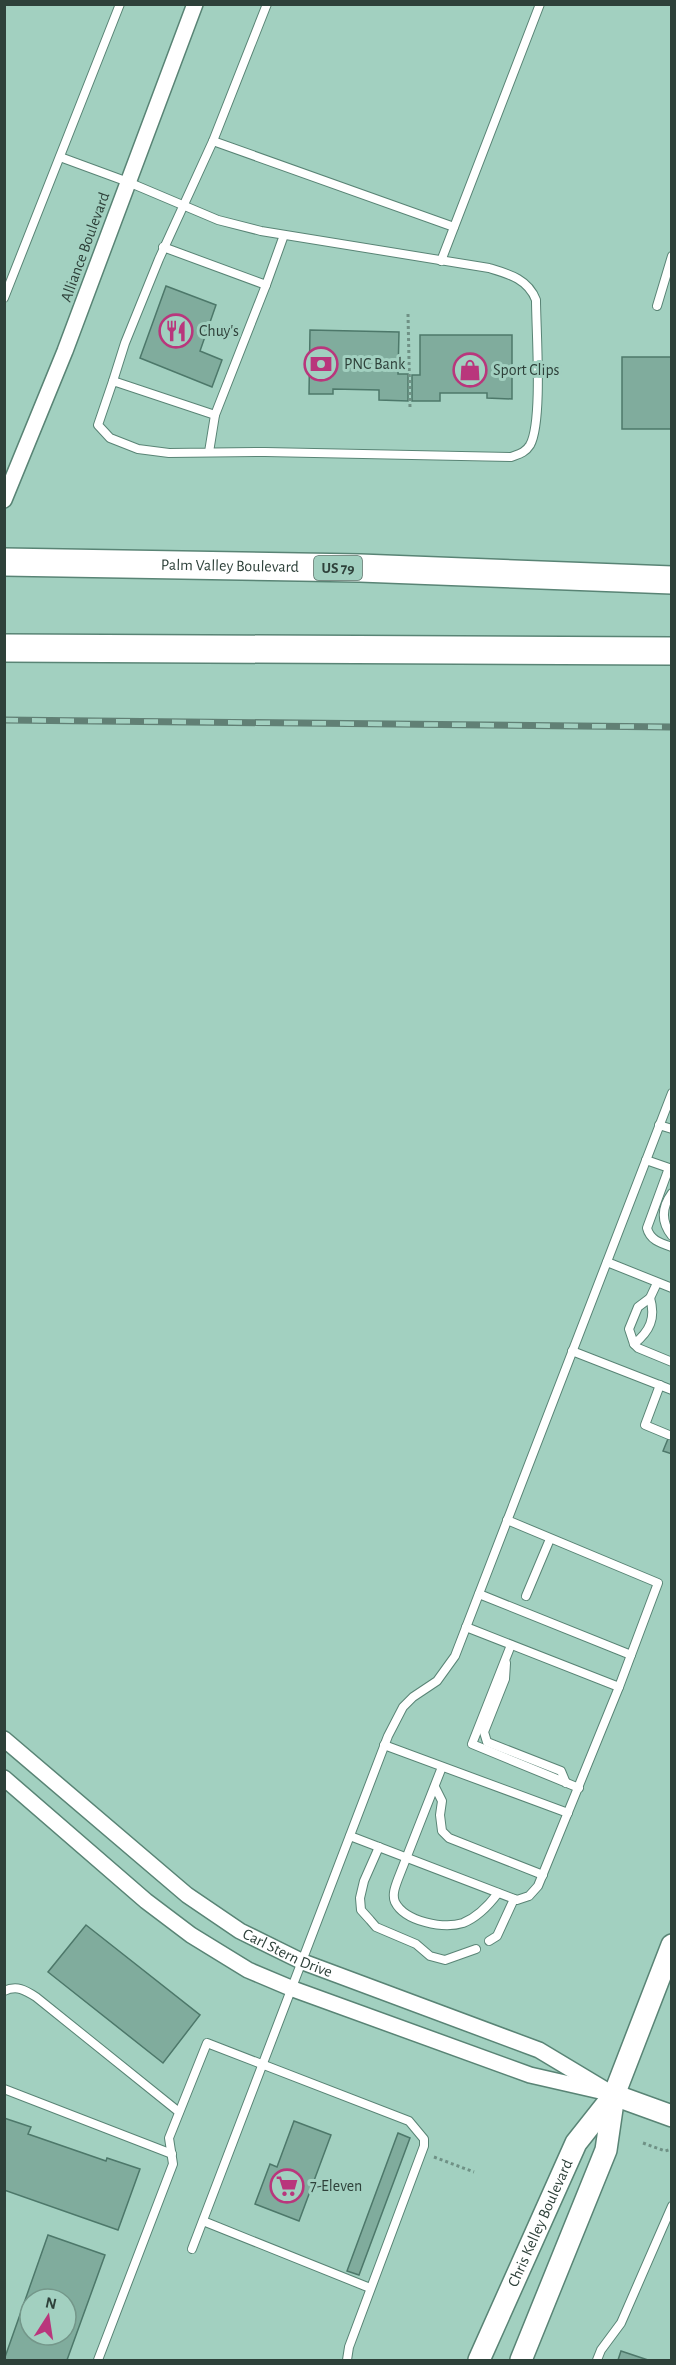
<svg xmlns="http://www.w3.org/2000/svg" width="676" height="2365" viewBox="0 0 676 2365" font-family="'Alegreya Sans',sans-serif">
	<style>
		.building { fill: #80ac9d; stroke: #4d786a; stroke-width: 1.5; fill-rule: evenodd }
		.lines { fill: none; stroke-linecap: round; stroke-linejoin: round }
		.lane-casing { stroke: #598475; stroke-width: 10 }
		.street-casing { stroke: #598475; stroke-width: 18 }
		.secondary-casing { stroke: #598475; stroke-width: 24 }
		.highway-casing { stroke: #598475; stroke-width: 30 }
		.path { stroke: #6f9185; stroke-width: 3; stroke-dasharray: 3 3; stroke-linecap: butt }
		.lane { stroke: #fff; stroke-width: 8 }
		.street { stroke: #fff; stroke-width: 15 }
		.secondary { stroke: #fff; stroke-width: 21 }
		.highway { stroke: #fff; stroke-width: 27 }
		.rail-casing { stroke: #618075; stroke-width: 7 }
		.rail { stroke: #a2d0c0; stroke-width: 4.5; stroke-dasharray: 14; stroke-linecap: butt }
		.labels { text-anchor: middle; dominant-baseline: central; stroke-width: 6; stroke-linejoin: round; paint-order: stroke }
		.shield { fill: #a2d0c0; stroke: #516c62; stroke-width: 1.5 }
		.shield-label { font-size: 15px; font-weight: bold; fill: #2e413a }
		.street-label { font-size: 16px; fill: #2e413a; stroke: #a2d0c0 }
		.poi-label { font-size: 16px; fill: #2e413a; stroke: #a2d0c0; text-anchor: start }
	</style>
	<rect width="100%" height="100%" fill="#a2d0c0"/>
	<g class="building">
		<path d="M166 286 216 305 200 351 222 360 212 387 140 358Z"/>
		<path d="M310 330 399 332 398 374H408V401L379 400V390L333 389V394H309Z"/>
		<path d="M420 335H512V399L487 398V393H440V401H412V375H420Z"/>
		<rect x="622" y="357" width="50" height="72"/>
		<path d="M672 1429V1454L663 1451Z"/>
		<path d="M86 1925 200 2015 163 2063 48 1972Z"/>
		<path d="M4 2118 31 2127 28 2134 106 2161 107 2158 140 2169 118 2230 4 2190Z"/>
		<path d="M294 2121 331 2135 299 2221 255 2204 270 2164 277 2167Z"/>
		<path d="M398 2133 410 2138 359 2275 347 2271Z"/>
		<path d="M48 2235 105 2255 67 2360H4ZM30 2299H66V2335H30Z"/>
		<path d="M621 2351 648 2360H618Z"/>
	</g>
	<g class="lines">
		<g class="lane-casing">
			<g id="lane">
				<path d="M213 141 454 227"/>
				<path d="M60 157 128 182 218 220 261 231 489 268C509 274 528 279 536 300 536 330 543 422 530 445 525 453 519 454 511 457L265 452 169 453 138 449 110 438 98 425 113 381 215 415 209 452"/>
				<path d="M163 247 266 285 284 235"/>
				<path d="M441 261 540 4"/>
				<path d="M4 298 120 4"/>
				<path d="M657 306 672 256"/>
				<path d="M113 381 125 343 159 259 213 141 267 4"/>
				<path d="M215 415 266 285"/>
				<path d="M659 1125 672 1129"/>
				<path d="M646 1160 672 1169"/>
				<path d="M669 1168 647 1228C650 1240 660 1243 672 1247"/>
				<path d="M672 1193C661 1208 661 1222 672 1236"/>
				<path d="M607 1262 672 1288"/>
				<path d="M657 1283 650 1298 638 1307 629 1329 634 1344 638 1348 672 1362"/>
				<path d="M634 1344C650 1331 656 1318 650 1298"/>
				<path d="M572 1351 672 1390"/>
				<path d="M660 1385 645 1425 669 1435"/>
				<path d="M507 1520 658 1583 619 1687"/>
				<path d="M479 1594 631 1655"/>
				<path d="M526 1596 550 1539"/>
				<path d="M511 1645 472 1744 579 1788"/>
				<path d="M506 1663 505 1679 484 1732 487 1742 561 1771 566 1783"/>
				<path d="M384 1745 568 1813"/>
				<path d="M442 1767 398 1879C395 1887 392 1895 395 1902 405 1922 444 1929 463 1923 478 1917 489 1905 498 1893"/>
				<path d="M435 1787 442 1801 440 1815 442 1831 449 1838 543 1875"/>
				<path d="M350 1836 517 1900 529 1896 538 1886 619 1687 466 1627"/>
				<path d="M379 1847 364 1881 360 1898 361 1910 370 1920 376 1927 416 1944 430 1956 445 1960 476 1949"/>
				<path d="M489 1941 497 1936 514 1899"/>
				<path d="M4 1991C17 1985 25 1990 36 1997L179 2112"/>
				<path d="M4 2089 172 2154"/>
				<path d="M203 2221 370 2288"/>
				<path d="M192 2249 388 1736 403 1707 413 1697 437 1681 455 1656 672 1093"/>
				<path d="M98 2360 173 2164 169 2138 207 2043 409 2121 424 2139V2146L349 2347 347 2360"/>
				<path d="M597 2360 601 2350 621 2323 672 2206"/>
			</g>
		</g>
		<g class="street-casing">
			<g id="street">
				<path d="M4 500 65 351 195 4"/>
				<path id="s1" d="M4 1739 187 1895 240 1931 303 1962 539 2050 614 2095"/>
				<path d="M4 1778 146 1901 191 1935 248 1970 293 1989 530 2075 600 2091"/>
			</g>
		</g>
		<g class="secondary-casing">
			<g id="secondary">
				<path d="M614 2095 672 2116"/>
				<path id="s2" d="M479 2360 576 2143 614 2095"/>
				<path d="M521 2360 606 2150 614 2095 672 1945"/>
			</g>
		</g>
		<g class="highway-casing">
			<g id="highway">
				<path id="s3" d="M4 562 360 568 672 580"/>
				<path d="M4 648 672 651"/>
			</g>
		</g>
		<g class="path">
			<path d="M408 314 410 408"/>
			<path d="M643 2143 665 2151 672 2149"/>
			<path d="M434 2157 474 2172"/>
		</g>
		<use href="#lane" class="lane"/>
		<use href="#street" class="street"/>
		<use href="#secondary" class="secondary"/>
		<use href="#highway" class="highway"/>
		<g class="rail-casing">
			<path id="rail" d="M4 720 672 727"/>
		</g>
		<use href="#rail" class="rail"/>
	</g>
	<defs>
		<g id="restaurant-ring" transform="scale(1.725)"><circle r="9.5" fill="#a2d0c0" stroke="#b9367c" stroke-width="1.5"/><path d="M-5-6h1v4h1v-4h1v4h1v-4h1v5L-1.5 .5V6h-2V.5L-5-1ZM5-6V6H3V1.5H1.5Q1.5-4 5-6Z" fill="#b9367c"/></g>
		<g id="bank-ring" transform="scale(1.725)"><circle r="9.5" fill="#a2d0c0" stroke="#b9367c" stroke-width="1.5"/><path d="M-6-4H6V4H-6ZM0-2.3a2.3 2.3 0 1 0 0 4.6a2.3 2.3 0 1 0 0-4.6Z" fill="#b9367c"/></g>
		<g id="shop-ring" transform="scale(1.725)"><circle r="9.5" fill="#a2d0c0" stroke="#b9367c" stroke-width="1.5"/><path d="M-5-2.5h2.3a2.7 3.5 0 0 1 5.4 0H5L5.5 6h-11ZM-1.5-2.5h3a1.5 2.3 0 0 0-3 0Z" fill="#b9367c"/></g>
		<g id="supermarket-ring" transform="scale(1.725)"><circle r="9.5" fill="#a2d0c0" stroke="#b9367c" stroke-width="1.5"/><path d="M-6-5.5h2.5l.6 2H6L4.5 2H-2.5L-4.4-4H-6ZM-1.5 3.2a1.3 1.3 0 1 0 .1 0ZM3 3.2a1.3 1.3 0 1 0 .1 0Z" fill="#b9367c"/></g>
	</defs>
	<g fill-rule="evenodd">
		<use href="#restaurant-ring" x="176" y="331"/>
		<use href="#bank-ring" x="321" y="364"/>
		<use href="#shop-ring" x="470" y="370"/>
		<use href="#supermarket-ring" x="287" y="2186"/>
	</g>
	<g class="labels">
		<rect class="shield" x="314" y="556" width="48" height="24" rx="4.5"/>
		<g class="shield-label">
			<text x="338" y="568">US 79</text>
		</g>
		<g class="street-label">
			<text transform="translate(85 247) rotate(-70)">Alliance Boulevard</text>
			<text stroke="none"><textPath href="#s3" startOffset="226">Palm Valley Boulevard</textPath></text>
			<text stroke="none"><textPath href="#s1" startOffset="357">Carl Stern Drive</textPath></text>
			<text stroke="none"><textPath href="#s2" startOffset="150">Chris Kelley Boulevard</textPath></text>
		</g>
		<g class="poi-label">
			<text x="199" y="331">Chuy's</text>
			<text x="344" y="364">PNC Bank</text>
			<text x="493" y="370">Sport Clips</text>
			<text x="310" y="2186">7-Eleven</text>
		</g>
	</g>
	<rect width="676" height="2365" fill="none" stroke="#2e413a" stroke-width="12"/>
	<g transform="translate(48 2317) rotate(12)"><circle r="28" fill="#a2d0c0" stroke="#74978a" stroke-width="1.5"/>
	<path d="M0-4.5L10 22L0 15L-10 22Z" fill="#b9367c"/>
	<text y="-9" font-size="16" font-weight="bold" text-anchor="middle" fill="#2e413a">N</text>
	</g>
</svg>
